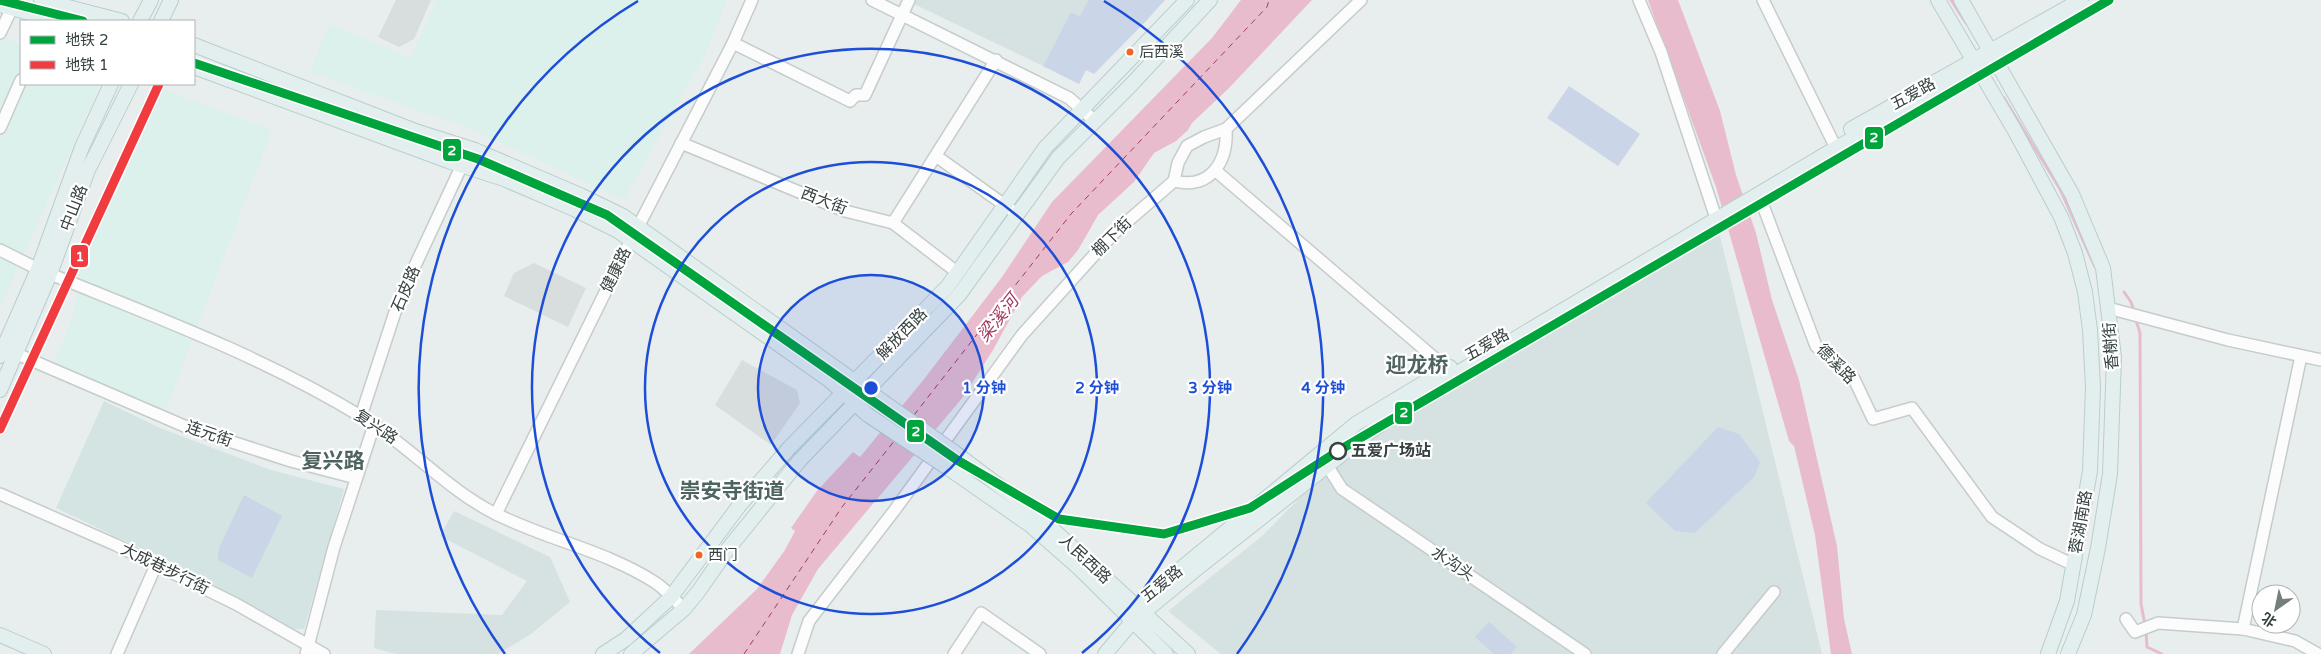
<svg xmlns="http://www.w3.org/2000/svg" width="2321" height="654" viewBox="0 0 2321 654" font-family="'Varela Round','Noto Sans SC',sans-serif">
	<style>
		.residential { fill: #d6e1e1 }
		.commercial { fill: #dcf0ec }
		.education { fill: #d4e4e3 }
		.green { fill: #cad5e7 }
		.parking { fill: #d8dddd }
		.water { fill: #e8bccd }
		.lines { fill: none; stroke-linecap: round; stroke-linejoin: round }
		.stream { stroke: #e8bccd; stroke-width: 3 }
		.ferry { stroke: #a33a60; stroke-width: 1; stroke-dasharray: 6 5; stroke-linecap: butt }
		.minor-casing { stroke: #c6cccb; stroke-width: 14 }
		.major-casing { stroke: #b8cecc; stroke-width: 16 }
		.minor { stroke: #fcfcfc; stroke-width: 11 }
		.major { stroke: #e3efee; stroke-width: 14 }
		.major-bridge-casing { stroke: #b8cecc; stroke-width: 16; stroke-linecap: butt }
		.major-bridge { stroke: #e3efee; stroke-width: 14 }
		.metro-1-casing { stroke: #fff; stroke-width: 12 }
		.metro-2-casing { stroke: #fff; stroke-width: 12 }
		.metro-1 { stroke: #00a43c; stroke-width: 9 }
		.metro-2 { stroke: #f03b3f; stroke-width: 9 }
		.ring { fill: none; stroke: #1d4ed8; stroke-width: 2.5 }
		.bus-dot { fill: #f26522; stroke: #fff; stroke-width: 2 }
		.stop-dot { fill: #fff; stroke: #364240; stroke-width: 2.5 }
		.labels { text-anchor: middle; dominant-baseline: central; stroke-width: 4.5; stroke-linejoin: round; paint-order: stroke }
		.bus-label { font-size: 15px; fill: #364240; stroke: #fff; text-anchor: start }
		.street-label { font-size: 16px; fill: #364240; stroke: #fff }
		.stop-label { font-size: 16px; font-weight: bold; fill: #364240; stroke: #fff; text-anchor: start }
		.water-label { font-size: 18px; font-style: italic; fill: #a33a60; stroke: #fff }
		.district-label { font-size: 21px; font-weight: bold; fill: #4e6460; stroke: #fff }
		.centre { fill: #1d4ed8; stroke: #fff; stroke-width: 2.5 }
		.ring-label { font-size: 15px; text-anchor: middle; font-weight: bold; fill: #1d4ed8; stroke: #fff; stroke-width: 4.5; stroke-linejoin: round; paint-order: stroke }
		.line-badge { stroke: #fff; stroke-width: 2 }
		.badge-label { font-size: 14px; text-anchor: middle; font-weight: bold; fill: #fff }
	</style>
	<rect width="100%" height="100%" fill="#e8eeee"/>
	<g class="residential">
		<path d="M916 0H1088L1080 16 1071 12 1043 66 914 4Z"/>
		<path d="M1716 220 1822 654H1221L1168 611 1261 537 1345 452Z"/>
		<path d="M454 511 550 557 570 602 531 634 498 654H396L374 648 376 610 502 615 527 581 440 536Z"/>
	</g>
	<g class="commercial">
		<path d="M435 0H727L705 55 624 200 466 127 310 72 329 24 411 58Z"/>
		<path d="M0 35 21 45V84H100L0 307Z"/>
		<path d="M161 88 272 130 165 412 53 366 74 313 81 264Z"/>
	</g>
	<path class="education" d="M104 401 160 428 271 470 344 489 304 629H291L163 559 56 508Z"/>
	<g class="green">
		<path d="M1088 0H1165L1146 21 1094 74 1086 70 1079 84 1043 66 1071 12 1080 16Z"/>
		<path d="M1569 86 1640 134 1618 166 1547 118Z"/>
		<path d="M1718 427 1739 434 1760 462 1754 477 1695 533 1675 531 1646 503Z"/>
		<path d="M244 495 282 516 252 578 218 560 219 548Z"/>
		<path d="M1489 622 1517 647 1511 654H1494L1475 637Z"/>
	</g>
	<g class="parking">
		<path d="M396 0H431L414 39 399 47 378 37Z"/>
		<path d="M534 263 586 288 568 327 504 296 514 273Z"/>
		<path d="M742 360 797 390 800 403 771 445 715 405Z"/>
	</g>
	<g class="water">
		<path d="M1241 0H1312L1228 89 1192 123 1188 130 1176 141 1154 153 1134 182 1098 215 1078 250 1068 262 1042 276 1022 297 993 350 963 397 818 569 792 615 780 654H689L757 589 785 550 795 531 791 528 817 491 853 452 860 457 925 378 1002 277 1052 202 1212 38Z"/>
		<path d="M1648 0H1678L1720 111 1736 175 1756 233 1772 300 1799 380 1837 546 1844 619 1852 654H1831L1815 535 1794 446 1789 441 1716 187Z"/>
	</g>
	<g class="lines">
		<g class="stream">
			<path d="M1951 0 1966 23"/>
			<path d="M2004 98 2060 189 2095 267"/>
			<path d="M2124 292 2131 302 2134 311"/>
			<path d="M2135 317 2140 333 2141 604 2145 625"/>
			<path d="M2146 631 2147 647 2162 654"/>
		</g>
		<g class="ferry">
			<path d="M914 415 1071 214 1267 7 1269 0"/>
			<path d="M744 654 842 507 895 440"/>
		</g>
		<g class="minor-casing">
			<g id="minor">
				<path d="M872 0 1069 98 1094 120"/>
				<path d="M1639 0 1661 52 1714 212"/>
				<path d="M1763 0 1836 148"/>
				<path d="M0 33 12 8"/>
				<path d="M733 43 850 101 856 95H865L909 0"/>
				<path d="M0 128 21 80"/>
				<path d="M681 143 845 211 893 223 958 273"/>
				<path d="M936 156 1017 214"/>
				<path d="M1216 171 1452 373"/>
				<path d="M1174 181C1210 190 1228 162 1226 129"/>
				<path d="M1759 195 1816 346 1854 379 1873 419 1912 408 1992 517 2040 549 2074 565"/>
				<path d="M893 223 996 60"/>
				<path d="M0 250 38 269"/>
				<path d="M50 274C156 317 264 357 362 417 410 446 446 489 496 514 548 540 607 551 656 583 666 590 675 600 684 609"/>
				<path d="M2108 308 2228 340 2321 360"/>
				<path d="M17 354 189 428 291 461 356 478"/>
				<path d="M361 416 399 300 462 165"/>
				<path d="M1328 467 1342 489 1585 654"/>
				<path d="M0 494 116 545 236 604 324 654"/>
				<path d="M496 514 623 256 733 43 752 0"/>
				<path d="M2126 619 2135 632 2158 623 2243 629 2295 641 2318 654"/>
				<path d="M2243 629 2301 356"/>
				<path d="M117 654 156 565"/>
				<path d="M306 654 334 547 374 425"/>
				<path d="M798 654 809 621 894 511 1022 335 1114 233 1174 181 1178 163 1187 146 1204 137 1226 129 1361 0"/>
				<path d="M954 654 981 613 1040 654"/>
				<path d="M1723 654 1774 592"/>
			</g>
		</g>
		<g class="major-casing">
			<g id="major">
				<path d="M41 0 122 21"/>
				<path d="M1938 0 2015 131 2061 217 2075 253 2085 292 2090 330 2093 387 2090 471 2067 601 2048 654"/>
				<path d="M1961 0 2072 194 2103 268 2114 357 2110 474 2098 548 2084 615 2068 654"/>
				<path d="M0 5 59 21"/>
				<path d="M140 21 151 0"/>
				<path d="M161 21 171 0"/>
				<path d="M194 45 418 132 475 150 580 195 623 216 882 401"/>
				<path d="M194 67 448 161 504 179 574 209 618 231 829 380 868 415"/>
				<path d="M1851 129 2081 0"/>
				<path d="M0 356 38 269 82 147 111 84"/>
				<path d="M0 390 50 274 88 170 131 84"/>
				<path d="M954 452 1034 512 1188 654"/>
				<path d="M948 468 1030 525 1079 568 1166 654"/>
				<path d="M1137 605 1357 423 1450 367"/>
				<path d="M0 635 44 654"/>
				<path d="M603 654 626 639 671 597 739 506 790 447 948 286 1045 148 1187 0"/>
				<path d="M631 654 684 609 698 592 728 549 800 460 959 295 1058 158 1130 86 1210 0"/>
				<path d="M1105 654 1132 622 1195 570 1375 428 1454 375 1836 148 1979 71 2104 0"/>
			</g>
		</g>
		<use href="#minor" class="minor"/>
		<use href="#major" class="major"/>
		<g class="major-bridge-casing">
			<g id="major-bridge">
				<path d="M882 401 954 452"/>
				<path d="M868 415 948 468"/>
			</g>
		</g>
		<use href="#major-bridge" class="major-bridge"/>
		<g class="metro-1-casing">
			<g id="metro-1">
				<path d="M0 0 83 21"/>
				<path d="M194 63 478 159 607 215 957 460 1059 519 1164 534 1250 508 1338 451 2109 0"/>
			</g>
		</g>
		<g class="metro-2-casing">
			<path id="metro-2" d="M0 429 159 84"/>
		</g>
		<use href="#metro-1" class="metro-1"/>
		<use href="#metro-2" class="metro-2"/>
	</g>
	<circle cx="871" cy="388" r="113" fill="#1d4ed8" fill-opacity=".12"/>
	<g class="ring">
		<circle cx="871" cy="388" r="113"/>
		<circle cx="871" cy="388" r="226"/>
		<path d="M660 653A339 339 0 1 1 1082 653"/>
		<path d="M505 654A452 452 0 0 1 638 1M1104 1A452 452 0 0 1 1237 654"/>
	</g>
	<g class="bus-dot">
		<circle cx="1130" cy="52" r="4.5"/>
		<circle cx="699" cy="555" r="4.5"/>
	</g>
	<circle class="stop-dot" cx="1338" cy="451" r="8"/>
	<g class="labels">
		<g class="bus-label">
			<text x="1139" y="52">后西溪</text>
			<text x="708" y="555">西门</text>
		</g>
		<g class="street-label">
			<text transform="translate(1913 94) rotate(-29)">五爱路</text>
			<text transform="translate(824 201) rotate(21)">西大街</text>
			<text transform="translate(74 208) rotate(-69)">中山路</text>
			<text transform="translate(1112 237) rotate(-45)">棚下街</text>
			<text transform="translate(616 270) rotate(-64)">健康路</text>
			<text transform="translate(406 289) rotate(-67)">石皮路</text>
			<text transform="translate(902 334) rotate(-46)">解放西路</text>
			<text transform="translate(1487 345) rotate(-30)">五爱路</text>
			<text transform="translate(2111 346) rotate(-94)">香榭街</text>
			<text transform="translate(1836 364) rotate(46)">德溪路</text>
			<text transform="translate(376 427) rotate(34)">复兴路</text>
			<text transform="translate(209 434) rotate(19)">连元街</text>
			<text transform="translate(2081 522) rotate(-80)">蓉湖南路</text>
			<text transform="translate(1085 559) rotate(43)">人民西路</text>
			<text transform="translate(1453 564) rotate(34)">水沟头</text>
			<text transform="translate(165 569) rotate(26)">大成巷步行街</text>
			<text transform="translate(1162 584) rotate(-39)">五爱路</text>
		</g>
		<g class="stop-label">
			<text x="1351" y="451">五爱广场站</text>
		</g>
		<g class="water-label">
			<text transform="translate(998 318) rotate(-51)">梁溪河</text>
		</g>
		<g class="district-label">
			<text x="1417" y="365">迎龙桥</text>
			<text x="333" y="461">复兴路</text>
			<text x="732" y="491">崇安寺街道</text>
		</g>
	</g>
	<circle cx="871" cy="388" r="8" class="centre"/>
	<g class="ring-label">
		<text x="984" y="393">1 分钟</text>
		<text x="1097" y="393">2 分钟</text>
		<text x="1210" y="393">3 分钟</text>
		<text x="1323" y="393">4 分钟</text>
	</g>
	<g class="line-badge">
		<rect x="1864" y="126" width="20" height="24" rx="5" fill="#00a43c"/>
		<rect x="442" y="138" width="20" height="24" rx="5" fill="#00a43c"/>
		<rect x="70" y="244" width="19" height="24" rx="5" fill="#f03b3f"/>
		<rect x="1394" y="401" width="19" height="24" rx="5" fill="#00a43c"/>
		<rect x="906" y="419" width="19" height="24" rx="5" fill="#00a43c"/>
	</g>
	<g class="badge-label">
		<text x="1874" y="142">2</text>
		<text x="452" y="155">2</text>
		<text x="80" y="261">1</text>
		<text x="1404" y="417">2</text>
		<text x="916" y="436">2</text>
	</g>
	<rect x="20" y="20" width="175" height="65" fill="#ffffff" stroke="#afb3b3"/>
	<rect x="30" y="36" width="25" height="8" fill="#00a43c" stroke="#afb3b3"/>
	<text x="65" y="45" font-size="15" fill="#364240">地铁 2</text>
	<rect x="30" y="61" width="25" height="8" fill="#f03b3f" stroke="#afb3b3"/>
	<text x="65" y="70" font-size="15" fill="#364240">地铁 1</text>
	<g transform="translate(2276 609) rotate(213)"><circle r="24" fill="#ffffff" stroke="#afb3b3"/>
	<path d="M0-4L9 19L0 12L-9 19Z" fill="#747e7d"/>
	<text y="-8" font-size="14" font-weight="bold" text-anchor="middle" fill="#364240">北</text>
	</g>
</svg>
